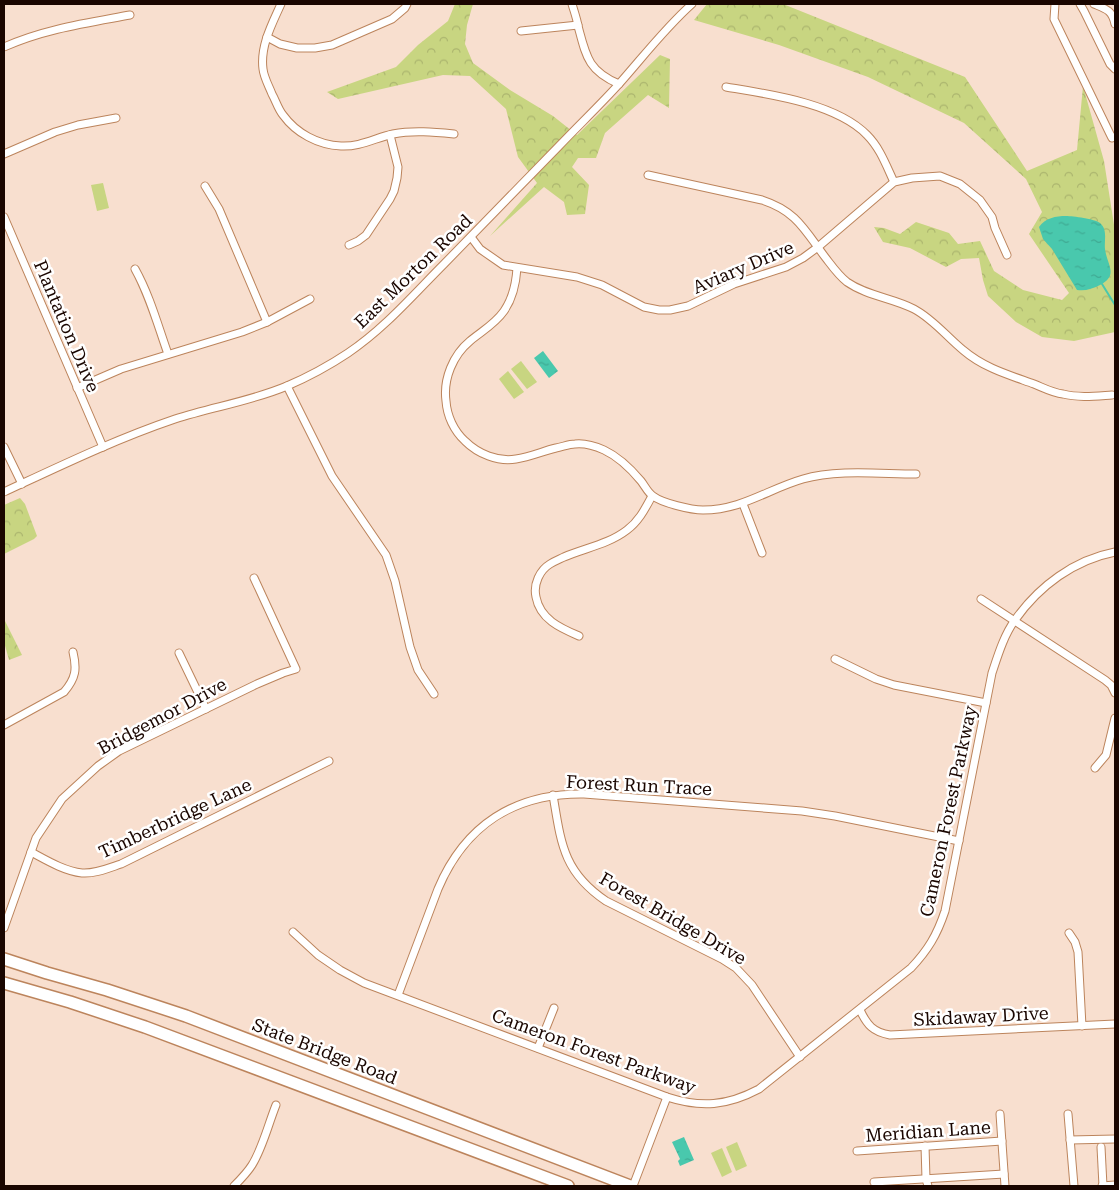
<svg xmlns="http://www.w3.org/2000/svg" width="1119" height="1190" viewBox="0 0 1119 1190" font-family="'Roboto Serif',serif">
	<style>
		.forest { fill: url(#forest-crowns) }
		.pitch { fill: #c8d581 }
		.water { fill: url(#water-ripples) }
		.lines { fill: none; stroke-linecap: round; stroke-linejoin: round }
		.stream { stroke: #49c8ad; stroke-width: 2 }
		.minor-casing { stroke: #bc845c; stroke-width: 9 }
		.trunk-casing { stroke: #bc845c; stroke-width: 14 }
		.minor { stroke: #fff; stroke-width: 7 }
		.trunk { stroke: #fff; stroke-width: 11 }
		.labels { text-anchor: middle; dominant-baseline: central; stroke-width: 5; stroke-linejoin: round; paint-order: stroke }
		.street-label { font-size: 18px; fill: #1a0600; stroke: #fff }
	</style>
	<defs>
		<pattern id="forest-crowns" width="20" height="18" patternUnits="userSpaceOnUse" patternTransform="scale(1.25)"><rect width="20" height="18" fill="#c8d581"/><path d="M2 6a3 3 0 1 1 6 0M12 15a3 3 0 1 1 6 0" fill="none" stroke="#abb56e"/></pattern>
		<pattern id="water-ripples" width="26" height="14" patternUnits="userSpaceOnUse" patternTransform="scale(1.25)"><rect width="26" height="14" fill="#49c8ad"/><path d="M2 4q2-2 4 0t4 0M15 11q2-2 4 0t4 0" fill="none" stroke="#3faa93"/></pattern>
	</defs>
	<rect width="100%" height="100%" fill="#f8dfcf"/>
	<g class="forest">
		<path d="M455 4H473L467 25 465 44 473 63 510 90 553 116 577 135 660 55 670 59 669 108 648 95 605 133 596 158H578L572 167 589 185 585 214 567 215 564 202 544 187 490 236 537 183 518 157 506 109 470 76 443 75 338 99 327 92 396 67 418 45 448 21Z"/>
		<path d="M707 4H783L965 77 1027 171 1077 150 1083 86 1104 161 1115 231V332L1074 341 1042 337 1016 322 988 296 983 280 979 258 961 259 946 267 910 248 883 242 874 227 884 228 900 234 916 222 949 233 958 244 980 241 994 271 1023 290 1062 300 1069 293 1029 234 1042 212 1026 179 964 123 868 77 779 45 694 20Z"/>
		<path d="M20 498 25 504 37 536 34 539 4 554V505Z"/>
		<path d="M4 619 22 655 9 660 4 642Z"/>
	</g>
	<g class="pitch">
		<path d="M103 183 109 208 97 211 91 185Z"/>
		<path d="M521 361 537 382 527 389 511 369Z"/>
		<path d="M508 371 524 392 514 399 499 379Z"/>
		<path d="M737 1142 747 1166 736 1171 726 1147Z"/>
		<path d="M722 1148 732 1172 722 1177 711 1153Z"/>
	</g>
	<g class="water">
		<path d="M1066 216C1073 216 1095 219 1100 223 1108 230 1104 240 1105 249 1107 265 1119 275 1100 285 1092 289 1086 291 1077 290L1052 249 1043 239 1039 227C1045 218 1056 216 1066 216Z"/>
		<path d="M543 351 558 371 549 378 534 358Z"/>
		<path d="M684 1137 694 1160 680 1166 678 1161 680 1159 672 1142Z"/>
	</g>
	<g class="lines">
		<path class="stream" d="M1102 284 1115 305"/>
		<g class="minor-casing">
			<g id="minor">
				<path d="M281 4C272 24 260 46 263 69 264 78 269 86 272 94 276 101 278 109 283 115 296 133 318 145 341 146 360 147 375 138 393 134 413 130 434 132 454 134"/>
				<path d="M572 4C574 11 577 19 578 26 586 56 588 71 619 84"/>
				<path d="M1055 4 1054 19 1110 134 1112 138 1115 137"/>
				<path d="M1080 4 1084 11 1110 64 1115 69"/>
				<path d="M1094 4C1106 9 1112 10 1115 24"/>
				<path d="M521 31 578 25"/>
				<path d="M267 37 280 44 297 48H315L332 45 392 19 405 8 407 4"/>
				<path d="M4 47C44 29 87 23 130 15"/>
				<path d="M726 87C768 94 836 103 867 135 880 148 886 165 894 182"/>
				<path d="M4 154 55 132 78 125 116 118"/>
				<path d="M648 175 762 200C796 211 804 229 825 257 832 266 838 275 847 282 867 296 893 298 914 309 933 319 947 337 963 350 984 368 1009 375 1034 384 1044 388 1053 393 1063 394 1079 398 1096 396 1112 395"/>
				<path d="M205 186 219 209 267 322"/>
				<path d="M4 217 103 447"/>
				<path d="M471 237 480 249 503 265 577 277 602 285 644 307 659 310H670L688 306 734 284 786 267 803 258 818 247 894 182 912 178 940 176 960 184 980 200 992 217 995 228 1007 255"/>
				<path d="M349 245 358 241 366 235 390 199 394 191 397 178 398 167 390 135"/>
				<path d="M517 268C516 284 513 298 504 311 495 324 482 331 470 341 453 355 443 379 446 401 447 416 454 431 465 441 478 454 498 462 516 459 530 457 543 451 556 448 562 447 569 444 575 444 584 443 595 446 604 450 619 457 631 469 641 481 645 486 648 493 653 496 662 503 691 510 703 510 742 510 768 489 803 479 837 469 881 474 916 474"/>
				<path d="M135 269C150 296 158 326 168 354"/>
				<path d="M287 386 332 476 386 555 395 581 410 647 418 670 434 694"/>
				<path d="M77 388 121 369 242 332 267 322 310 299"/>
				<path d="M4 447 22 484"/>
				<path d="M4 492C60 466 116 439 175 419 212 407 252 401 287 386 308 377 330 365 348 353 385 328 413 295 444 264 482 225 520 186 559 146 579 125 600 105 619 84 643 57 665 28 692 4"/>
				<path d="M743 504 762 553"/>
				<path d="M981 599 1105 680 1111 685 1115 693"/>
				<path d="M579 636C560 628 540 619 536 597 533 584 540 570 550 564 555 561 560 559 564 557 585 548 609 544 627 530 639 521 645 509 652 496"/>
				<path d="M179 653 206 709"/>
				<path d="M835 659 876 679 894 685 986 703"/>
				<path d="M4 725 64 692C76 678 77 669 73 652"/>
				<path d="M1095 768 1106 755 1115 718"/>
				<path d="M553 795C561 843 563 872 606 901L722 959 736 968 752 985 800 1057"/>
				<path d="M31 852C46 860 64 871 82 873 95 874 109 868 121 864L329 761"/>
				<path d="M4 928 36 838 62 799 98 766 119 751 257 684 283 673 296 669 254 578"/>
				<path d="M293 932 318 955 340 970 364 983 667 1097C701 1108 727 1106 759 1089L911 968C928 950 937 935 945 911L992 673C998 655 1004 635 1015 620 1039 586 1074 560 1115 552"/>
				<path d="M1069 933 1075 942 1078 952 1082 1026"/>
				<path d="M398 995 438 889C465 825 515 793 584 794L802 811 835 816 959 841"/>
				<path d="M860 1010C867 1025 873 1032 890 1035L1115 1024"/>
				<path d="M538 1048 554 1008"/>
				<path d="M1000 1114 1005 1186"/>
				<path d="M1068 1114 1074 1186"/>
				<path d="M1070 1140 1115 1139"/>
				<path d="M925 1146 926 1179 928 1186"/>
				<path d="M1101 1147 1103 1186"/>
				<path d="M857 1151 1002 1141"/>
				<path d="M874 1182 1004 1174"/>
				<path d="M234 1186C240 1180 247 1173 252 1165 263 1147 268 1125 276 1105"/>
				<path d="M633 1186 667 1097"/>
				<path d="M1102 1186 1115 1185"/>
			</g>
		</g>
		<g class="trunk-casing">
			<g id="trunk">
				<path d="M4 959 47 973 107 990 186 1016 630 1186"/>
				<path d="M4 983 70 1002 145 1027 568 1186"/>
			</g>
		</g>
		<use href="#minor" class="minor"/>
		<use href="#trunk" class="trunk"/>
	</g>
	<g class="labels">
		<g class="street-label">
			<text transform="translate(743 267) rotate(-23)">Aviary Drive</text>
			<text transform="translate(413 271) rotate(-44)">East Morton Road</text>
			<text transform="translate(67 326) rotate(67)">Plantation Drive</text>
			<text transform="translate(162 716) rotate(-28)">Bridgemor Drive</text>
			<text transform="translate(639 785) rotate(3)">Forest Run Trace</text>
			<text transform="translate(948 811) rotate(-78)">Cameron Forest Parkway</text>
			<text transform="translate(175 818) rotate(-25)">Timberbridge Lane</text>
			<text transform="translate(673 918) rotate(30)">Forest Bridge Drive</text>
			<text transform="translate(981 1016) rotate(-3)">Skidaway Drive</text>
			<text transform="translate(325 1051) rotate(21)">State Bridge Road</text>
			<text transform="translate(594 1051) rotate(20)">Cameron Forest Parkway</text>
			<text transform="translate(928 1131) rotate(-4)">Meridian Lane</text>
		</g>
	</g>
	<rect width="1119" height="1190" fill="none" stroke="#1a0600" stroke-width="10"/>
</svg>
